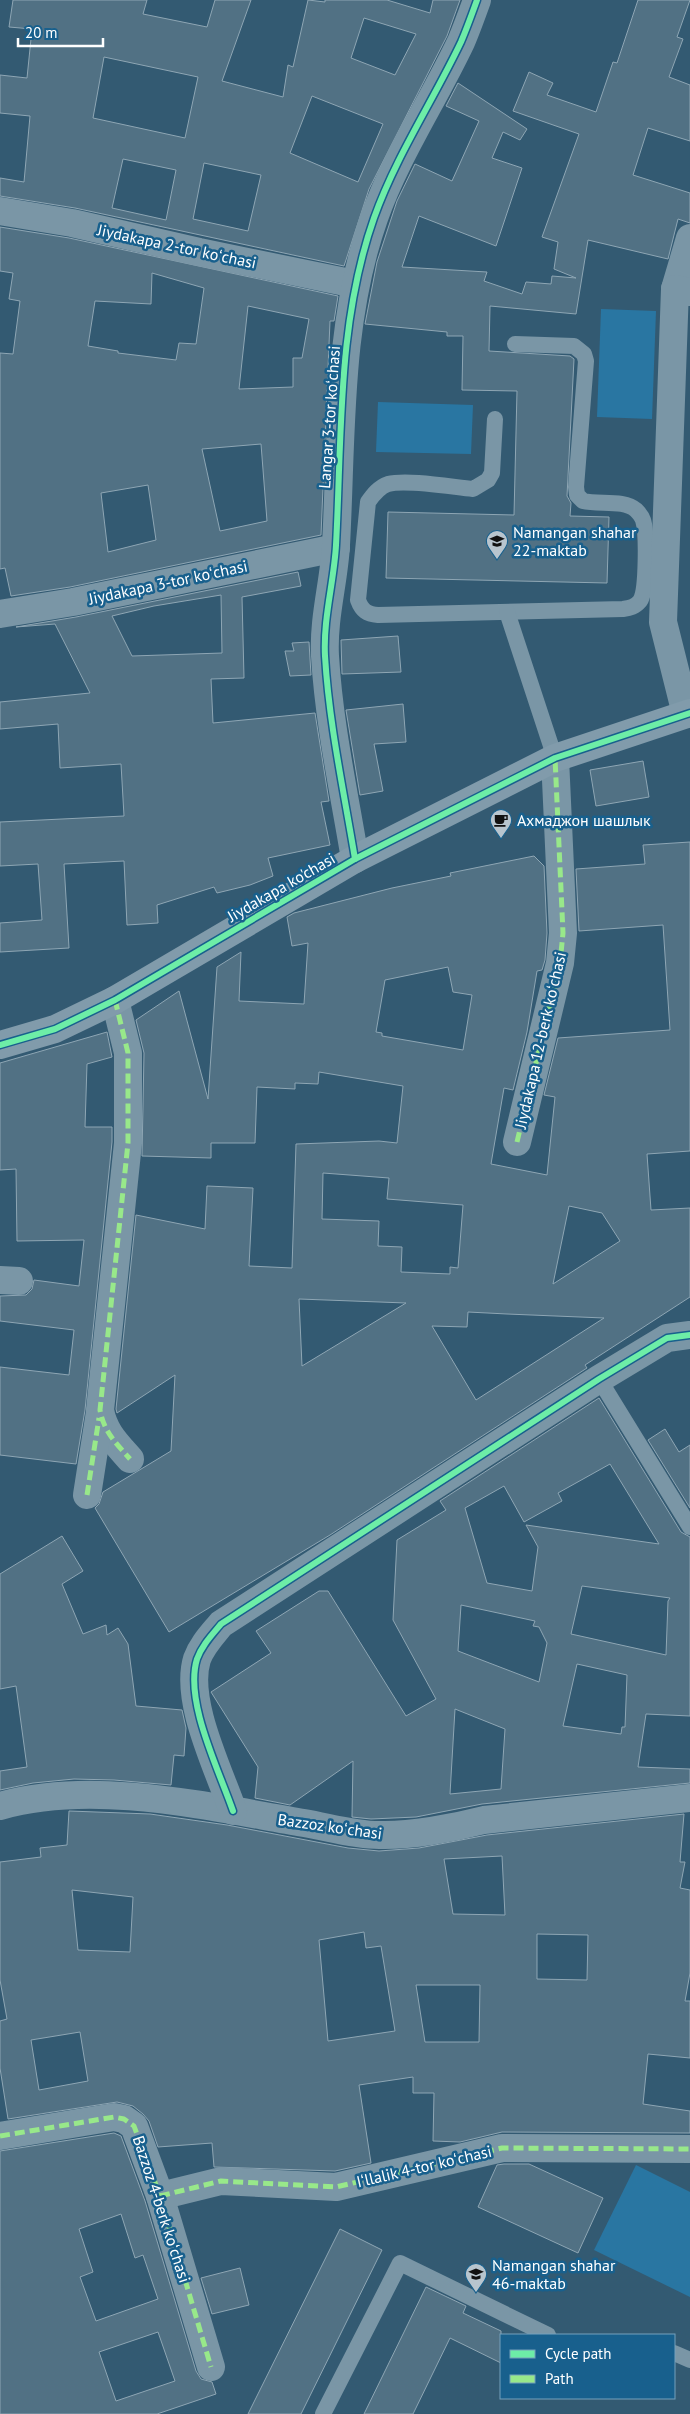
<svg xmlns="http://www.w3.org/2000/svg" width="690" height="2414" viewBox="0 0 690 2414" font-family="'PT Sans',sans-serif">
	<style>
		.garden { fill: #2976a2 }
		.building { fill: #517184; stroke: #8ea6b4; fill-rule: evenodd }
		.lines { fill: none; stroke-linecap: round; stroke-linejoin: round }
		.lane { stroke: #7a96a6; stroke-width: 16 }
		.street { stroke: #7a96a6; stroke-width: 28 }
		.secondary { stroke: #819bab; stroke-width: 28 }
		.quiet { stroke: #98e88a; stroke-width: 5; stroke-dasharray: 10 5; stroke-linecap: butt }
		.cycleway-casing { stroke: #18608d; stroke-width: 9 }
		.cycleway { stroke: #6deda7; stroke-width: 6 }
		.labels { text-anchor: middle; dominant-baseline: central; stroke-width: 5; stroke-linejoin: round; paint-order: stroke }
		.street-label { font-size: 16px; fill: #fff; stroke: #18608d }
		.poi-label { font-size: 16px; fill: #fff; stroke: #18608d; text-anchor: start }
	</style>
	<rect width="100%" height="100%" fill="#335a72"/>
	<g class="garden">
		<path d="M601 309 656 311 652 419 597 417Z"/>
		<path d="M378 402 473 405 471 454 376 452Z"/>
		<path d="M636 2165 690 2192V2297L594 2250Z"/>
	</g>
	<g class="building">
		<path d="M13 0H147L143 14 207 27 215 0H251L222 81 283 97 288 65 293 67 308 0 325 2V0H387L430 13 433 0H460L447 36 369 189 344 266 75 208 0 196V178L24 182 30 116 0 113V75L27 78 32 29 9 27ZM364 18 416 34 395 75 351 58ZM104 57 198 77 185 138 93 118ZM312 96 383 124 358 182 290 153ZM123 159 176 170 166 220 112 208ZM204 163 261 175 248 231 193 219Z"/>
		<path d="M638 0H690L677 37 683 39 669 77 690 85V141L648 128 633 175 690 193V223L678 219 668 259 588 240 576 314 490 306 489 351 570 356 574 359 567 496 571 503 570 516 609 517 607 583 386 578 388 512 514 515 517 391 462 390 463 336H447V332L365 324 377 262 397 201 415 164 452 181 479 121 446 106 458 83 527 129 520 140 503 132 492 158 522 168 496 246 419 216 402 267 487 272 484 281 522 294 526 282 551 284 552 276 576 278 554 269 558 242 542 237 579 134 513 111 529 72 553 83 547 95 596 112 613 62 617 63Z"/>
		<path d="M0 227 69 238 338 296 334 321H330L321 535 70 587 11 596 5 568 0 569V353L13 354 20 301 9 299 13 273 0 271ZM152 273 204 288 196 344 179 343 176 360 118 353V351L88 346 95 301 151 304ZM248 306 309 319 302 358H293V387L239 389ZM261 444 267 521 220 531 202 449ZM148 485 156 540 108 552 101 493Z"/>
		<path d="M298 572 301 586 242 597 244 678 211 679 213 723 315 713 329 801 321 802 330 845 268 858 273 876 250 885 217 893 214 887 157 905 158 923 127 925 124 861 64 864 69 948 0 952V923L42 920 38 864 0 866V822L124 816 121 764 60 768 58 724 0 729V702L90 693 55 624 16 627 76 617ZM221 595 222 653 132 656 112 616 154 606Z"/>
		<path d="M398 636 401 672 342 674 341 640Z"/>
		<path d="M309 642 311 675 290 676 285 651H294L292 643Z"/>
		<path d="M403 704 406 742 374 744 383 791 360 795 346 710Z"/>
		<path d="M643 761 649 797 596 806 590 770Z"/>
		<path d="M690 842V1151L647 1154 651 1210 690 1208V1297L585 1365 587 1368 330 1535 169 1632 95 1508 99 1504 103 1492 171 1451 175 1375 117 1413 116 1409 136 1215 205 1229 207 1186 253 1188 249 1266 292 1268 296 1144 379 1141 397 1143 403 1086 319 1072 318 1084 295 1083V1089L257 1087 255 1143H211V1158L142 1156 144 1053 136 1020 179 991 208 1099 217 967 241 952 239 1001 304 1004 308 943 292 946 287 917 294 913 392 888 451 876 450 873 534 856 544 866 547 933 545 960 542 970 537 971 527 1032 513 1090 504 1088 491 1164 547 1175 555 1097 544 1095 558 1038 670 1030 663 925 579 931 576 869 645 864 643 845ZM448 967 453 992 472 995 463 1050 382 1036V1033L376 1032 385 980ZM323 1173 389 1178 387 1199 463 1205 458 1268 450 1267V1274L401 1272 402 1247 378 1246 379 1221 322 1219ZM569 1206 602 1213 620 1241 553 1284ZM299 1299 406 1303 302 1366ZM468 1312 507 1314 604 1318 476 1400 432 1326 467 1327Z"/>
		<path d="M107 1032 112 1057 87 1064 85 1127H112V1142L85 1410 76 1464 0 1455V1367L69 1375 74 1330 0 1321V1296L26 1295 32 1289 34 1280 79 1286 84 1240 17 1241 16 1169 0 1170V1063Z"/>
		<path d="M599 1398 681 1532 690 1537V1716L646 1714 638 1767 690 1769V1783L482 1804 416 1817 371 1819 352 1817 353 1761 290 1805 255 1798 258 1767 211 1692 271 1653 256 1631 319 1591H328L406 1716 436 1699 393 1620 397 1540 446 1510 440 1501ZM610 1464 659 1544 526 1525 538 1547 532 1591 487 1583 465 1508 504 1486 524 1522 562 1501 558 1493ZM582 1586 670 1598 668 1601 666 1655 571 1634ZM461 1605 535 1621 533 1626 539 1627 547 1643 539 1682 458 1651ZM577 1664 627 1675 625 1727H622L621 1734 563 1726ZM455 1709 505 1729 501 1789 450 1794Z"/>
		<path d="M665 1429 679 1452 690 1445V1508L648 1440Z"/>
		<path d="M62 1536 83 1571 62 1584 83 1634 106 1625 107 1635 118 1628 128 1644 136 1706 182 1710 186 1728 184 1756 174 1755 171 1785 114 1780 74 1779 33 1783 0 1790V1771L27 1767 16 1686 0 1689V1574Z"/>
		<path d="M69 1811 150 1814 227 1825 348 1848 379 1851 419 1848 487 1835 684 1814 680 1862H685L680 1888 690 1890V1973L685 2001H690V2058L648 2054 643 2104 690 2111V2133L502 2132 460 2142 433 2141 434 2093H413V2077L359 2085 371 2163 335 2171 214 2167 212 2143 158 2147 149 2121 143 2114 133 2106 117 2102 8 2119 0 2068V2021L7 2019 0 1980V1862L41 1857 40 1848 67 1845ZM502 1856 505 1915 453 1914 444 1859ZM72 1890 133 1897 130 1952 78 1950ZM364 1932 366 1948 381 1946 395 2031 328 2041 319 1940ZM537 1934 588 1935 587 1980 537 1979ZM416 1985H480L479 2042H425ZM80 2032 88 2081 39 2090 31 2040Z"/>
		<path d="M114 2133 121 2136 145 2201 196 2371 201 2379 212 2382 216 2394 157 2414H0V2151ZM121 2214 135 2258 143 2255 158 2299 96 2321 80 2277 93 2272 79 2229ZM158 2332 175 2381 116 2401 99 2352Z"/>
		<path d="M504 2164H529L603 2198 578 2253 478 2207 497 2165Z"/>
		<path d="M340 2229 382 2250 301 2414H248Z"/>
		<path d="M240 2268 249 2305 212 2314 201 2278Z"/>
		<path d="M426 2287 466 2306 463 2313 501 2331V2363L450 2338 413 2414H364Z"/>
	</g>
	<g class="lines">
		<g class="lane">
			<path d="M495 419 492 473 488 480 473 489C452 487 407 479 388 484 379 487 373 495 368 502L358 600C362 611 367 614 378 615L623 609C630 608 635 607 640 601 647 591 647 532 643 520 642 517 639 513 636 510 624 499 599 505 583 501L577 495 576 487 586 361 584 354 574 346 515 344"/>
			<path d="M507 612 555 758"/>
			<path d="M599 1379 690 1527"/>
			<path d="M674 2353 690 2360"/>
			<path d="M323 2414 400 2263 548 2335"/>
		</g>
		<g class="street">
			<path d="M0 211 72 223 199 252 355 284"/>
			<path d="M675 289 690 238"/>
			<path d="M0 614 73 602 336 548"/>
			<path d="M686 714 663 622 675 289 690 292"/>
			<path d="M355 859C344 792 329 724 325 656 323 618 334 582 336 545 342 435 337 323 374 218 396 156 433 101 461 42 467 28 472 14 477 0"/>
			<path d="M115 1000 128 1053V1143L100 1410C104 1432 116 1443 130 1459"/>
			<path d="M517 1142 560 963 563 933 555 758"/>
			<path d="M0 1280 19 1281"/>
			<path d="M87 1495 100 1412"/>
			<path d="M0 1806C94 1779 209 1807 304 1823 328 1827 354 1835 379 1835 410 1836 453 1828 484 1820L690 1798"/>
			<path d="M233 1811C219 1770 184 1701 197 1659 202 1645 212 1635 221 1624L599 1379 667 1338 690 1335"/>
			<path d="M0 2136 114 2117 124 2119 134 2126 160 2196 211 2367"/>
			<path d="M160 2196 221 2181 336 2187 502 2148 690 2149"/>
		</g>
		<path class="secondary" d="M0 1045 55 1029 115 1000 355 859 555 758 690 713"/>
		<g class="quiet">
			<path d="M115 1000 128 1053V1143L100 1410C104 1432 116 1443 130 1459"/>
			<path d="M517 1142 560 963 563 933 555 758"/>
			<path d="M87 1495 99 1418"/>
			<path d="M0 2136 114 2117 124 2119 134 2126 160 2196 211 2367"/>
			<path d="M160 2196 221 2181 336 2187 502 2148 690 2149"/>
		</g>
		<g class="cycleway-casing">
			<g id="cycleway">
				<path d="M355 859C344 792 329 724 325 656 323 618 334 582 336 545 342 435 337 323 374 218 396 156 433 101 461 42 467 28 472 14 477 0"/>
				<path d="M0 1045 55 1029 115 1000 355 859 555 758 690 713"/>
				<path d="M233 1811C219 1770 184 1701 197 1659 202 1645 212 1635 221 1624L599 1379 667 1338 690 1335"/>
			</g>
		</g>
		<use href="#cycleway" class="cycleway"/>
	</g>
	<defs>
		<g id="school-pin" transform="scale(1.125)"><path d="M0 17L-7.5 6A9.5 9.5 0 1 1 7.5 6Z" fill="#b8c5ce" stroke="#18608d"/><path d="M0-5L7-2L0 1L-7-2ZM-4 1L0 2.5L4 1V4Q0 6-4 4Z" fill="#111"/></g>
		<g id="cafe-pin" transform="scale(1.125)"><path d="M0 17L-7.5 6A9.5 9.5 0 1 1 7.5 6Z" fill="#b8c5ce" stroke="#18608d"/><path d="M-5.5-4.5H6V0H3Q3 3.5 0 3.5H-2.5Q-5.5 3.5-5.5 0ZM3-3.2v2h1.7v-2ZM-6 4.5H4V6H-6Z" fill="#111"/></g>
	</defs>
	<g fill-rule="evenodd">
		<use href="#school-pin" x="497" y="541"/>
		<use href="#cafe-pin" x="501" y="820"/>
		<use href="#school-pin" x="476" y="2274"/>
	</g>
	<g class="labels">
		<g class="street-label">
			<text transform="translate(177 246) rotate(12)">Jiydakapa 2-tor koʻchasi</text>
			<text transform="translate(329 417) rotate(-86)">Langar 3-tor koʻchasi</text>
			<text transform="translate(168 582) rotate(-12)">Jiydakapa 3-tor koʻchasi</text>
			<text transform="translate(281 887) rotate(-30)">Jiydakapa ko'chasi</text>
			<text transform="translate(540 1040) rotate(-77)">Jiydakapa 12-berk koʻchasi</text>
			<text transform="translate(330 1826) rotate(8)">Bazzoz koʻchasi</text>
			<text transform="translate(424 2166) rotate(-13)">Iʻllalik 4-tor koʻchasi</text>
			<text transform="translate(162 2209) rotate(72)">Bazzoz 4-berk koʻchasi</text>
		</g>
		<g class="poi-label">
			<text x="513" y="532">Namangan shahar<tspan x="513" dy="18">22-maktab</tspan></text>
			<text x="517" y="820">Ахмаджон шашлык</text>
			<text x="492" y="2265">Namangan shahar<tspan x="492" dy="18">46-maktab</tspan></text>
		</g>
	</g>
	<rect x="500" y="2334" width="175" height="65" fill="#18608d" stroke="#74a0bb"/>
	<rect x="510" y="2350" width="25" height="8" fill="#6deda7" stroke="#74a0bb"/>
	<text x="545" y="2359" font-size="15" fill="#ffffff">Cycle path</text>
	<rect x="510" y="2375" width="25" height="8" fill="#98e88a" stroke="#74a0bb"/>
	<text x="545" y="2384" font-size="15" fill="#ffffff">Path</text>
	<path d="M18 38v8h85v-8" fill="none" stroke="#ffffff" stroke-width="2.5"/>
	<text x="25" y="38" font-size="15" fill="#ffffff" stroke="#18608d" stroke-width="4" paint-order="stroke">20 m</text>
</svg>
